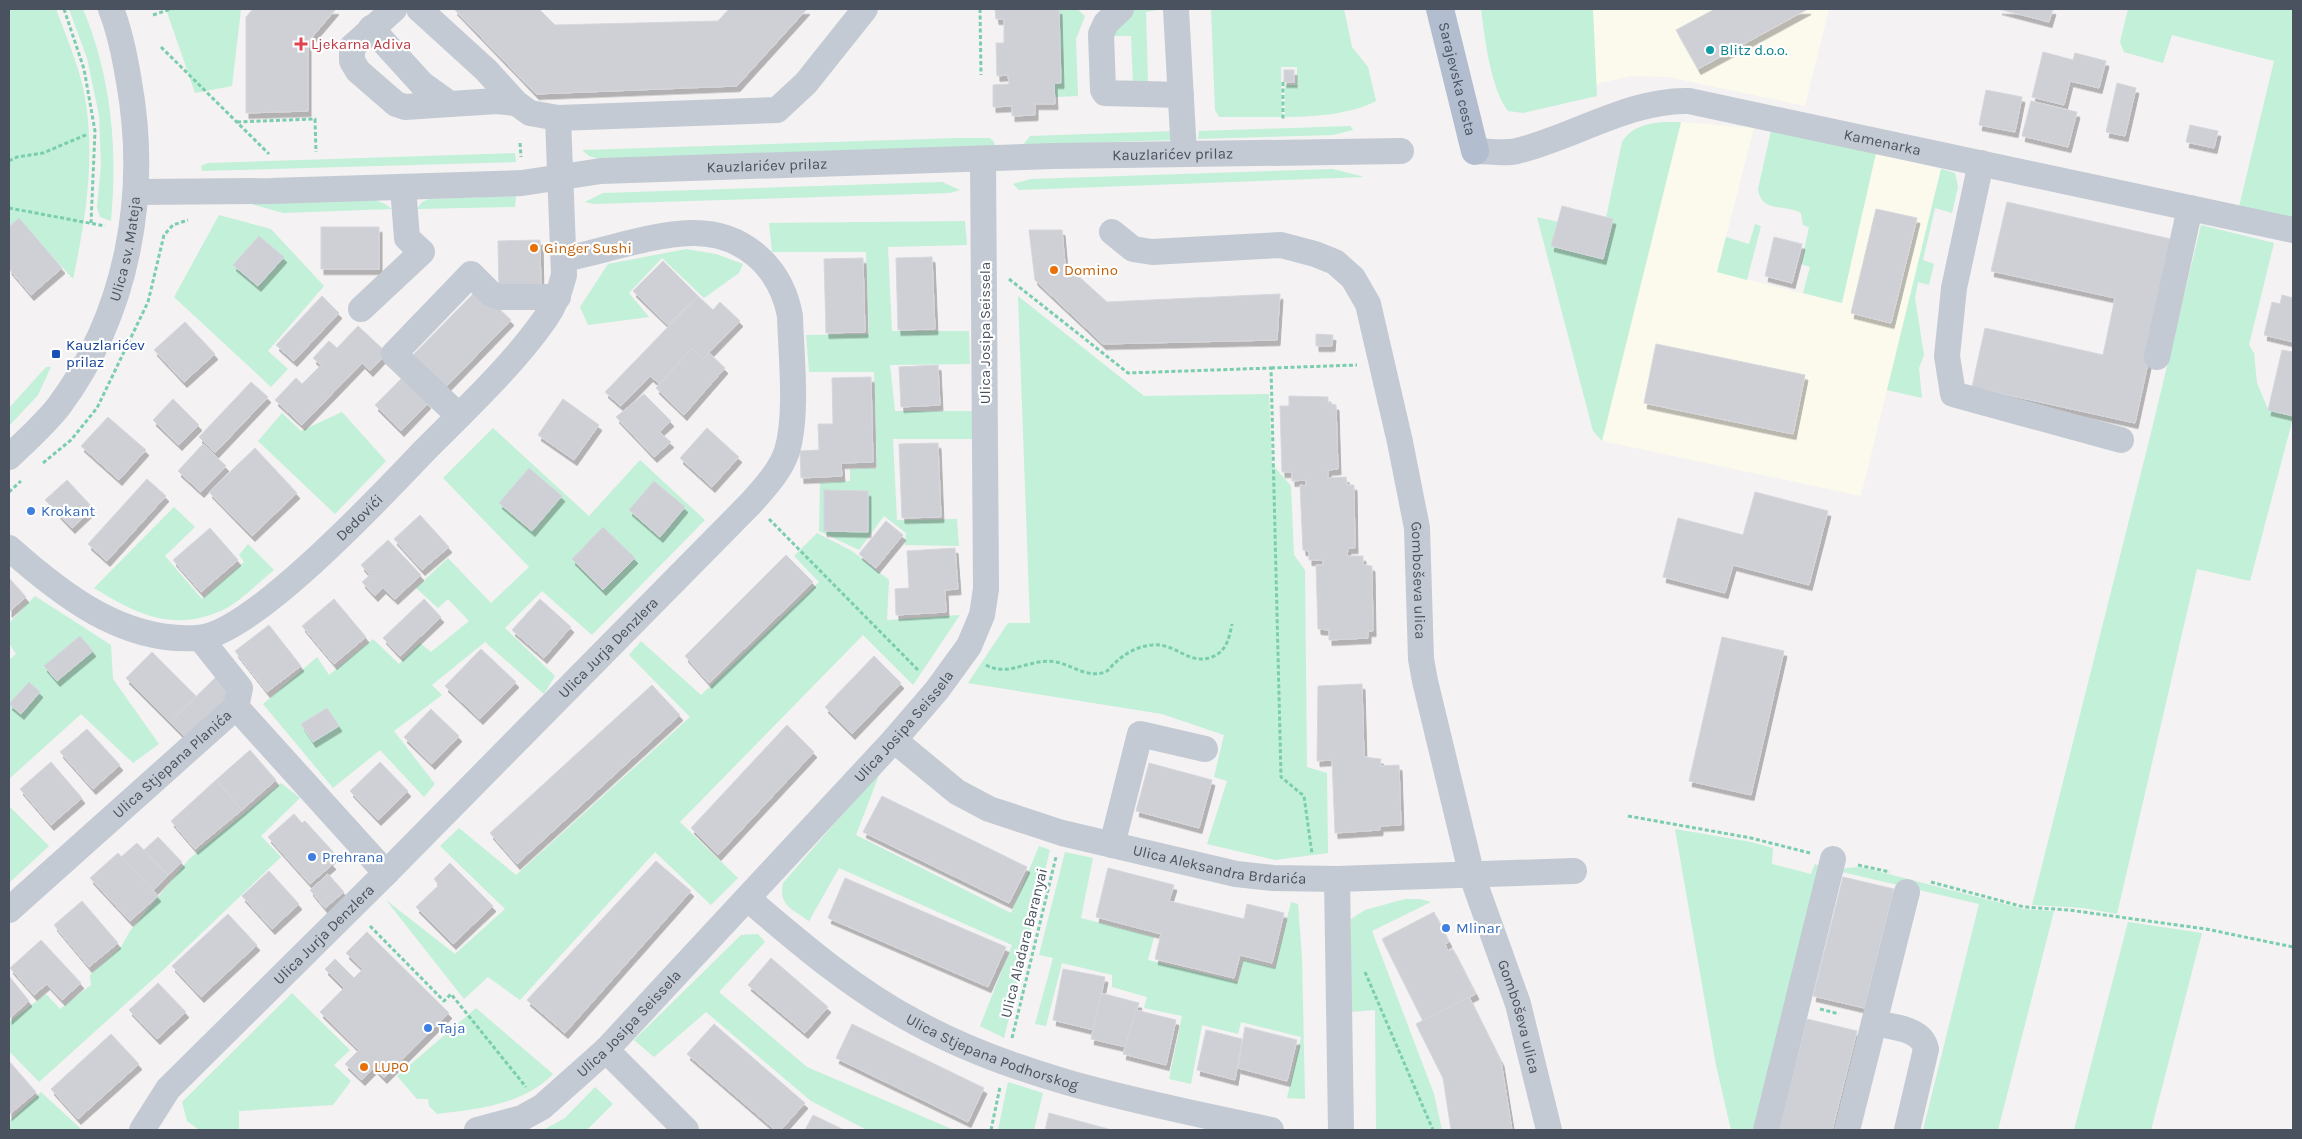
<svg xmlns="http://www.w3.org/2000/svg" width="2302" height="1139" viewBox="0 0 2302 1139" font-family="Karla,sans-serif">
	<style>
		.commercial { fill: #fcfaed }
		.green { fill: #c2f0d9 }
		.building { fill: #cfd0d6; stroke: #d6d7dd; filter: url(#shadow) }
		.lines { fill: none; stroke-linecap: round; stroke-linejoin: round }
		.path { stroke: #7aceae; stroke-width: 3; stroke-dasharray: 4 2.5; stroke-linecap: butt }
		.minor { stroke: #c3cad3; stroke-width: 26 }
		.major { stroke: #b2bed0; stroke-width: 28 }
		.health-dot { fill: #e0444e; stroke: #fff; stroke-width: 2 }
		.culture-dot { fill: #0f9aa8; stroke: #fff; stroke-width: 2 }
		.food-dot { fill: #e8710a; stroke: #fff; stroke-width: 2 }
		.transit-dot { fill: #1a4fb4; stroke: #fff; stroke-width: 2 }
		.shop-dot { fill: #3f7fe0; stroke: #fff; stroke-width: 2 }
		.labels { text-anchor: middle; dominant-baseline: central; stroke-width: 4.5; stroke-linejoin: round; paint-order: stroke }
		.health-label { font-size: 15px; fill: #be3a42; stroke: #fff; text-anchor: start }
		.culture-label { font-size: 15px; fill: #0d838f; stroke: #fff; text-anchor: start }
		.street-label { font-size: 15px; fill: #4a525f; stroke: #fff }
		.food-label { font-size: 15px; fill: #c56008; stroke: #fff; text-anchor: start }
		.transit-label { font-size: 15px; fill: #164399; stroke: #fff; text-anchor: start }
		.shop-label { font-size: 15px; fill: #366cbe; stroke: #fff; text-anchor: start }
	</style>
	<defs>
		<filter id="shadow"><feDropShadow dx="3" dy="5.5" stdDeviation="0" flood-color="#0004"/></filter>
	</defs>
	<rect width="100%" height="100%" fill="#f4f2f2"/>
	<g class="commercial">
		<path d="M1593 9H1829L1805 106 1668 77 1632 76 1596 84Z"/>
		<path d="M1681 122 1754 128 1717 272 1841 303 1876 153 1941 169 1861 496 1602 441Z"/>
	</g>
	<g class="green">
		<path d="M9 9H56C66 36 78 64 84 92 96 154 86 218 73 279L19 219 9 227Z"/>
		<path d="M69 9H83C111 76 118 148 111 221L100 217 97 207 101 165 99 115 87 58Z"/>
		<path d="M166 9H241L232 86 195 93Z"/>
		<path d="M1059 9H1077L1085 16 1076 39 1078 96 1055 97 1054 83H1061Z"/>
		<path d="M1134 9H1164L1146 12 1148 83 1133 84 1131 36H1114L1112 31Z"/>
		<path d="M1211 9H1344L1352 47 1368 67 1376 101C1352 114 1313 117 1285 117V85H1297V67H1281L1282 117H1219L1215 110Z"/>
		<path d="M1481 9H1593L1597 96 1523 113 1508 111C1490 87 1485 38 1481 9Z"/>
		<path d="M2128 9H2293V219L2239 207 2274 61 2172 35 2163 63 2124 52 2120 42Z"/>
		<path d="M1663 122H1681L1602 441 1593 431 1537 217 1558 222 1552 246 1603 259 1613 220 1606 218 1622 142C1632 127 1645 124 1663 122Z"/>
		<path d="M1350 126 1353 130 1333 135 1198 139 1199 131Z"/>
		<path d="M1174 131V140L1023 145 1030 136Z"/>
		<path d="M1771 131 1876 153 1842 303 1803 293 1810 267 1801 264 1809 227 1803 225 1801 213C1785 204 1761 213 1758 189Z"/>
		<path d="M958 138H990L994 142 995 146 599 159 589 156 582 150Z"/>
		<path d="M515 153 516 162 202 171 201 166 208 163Z"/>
		<path d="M1333 169 1364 177 1019 190 1013 184 1031 179Z"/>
		<path d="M1941 169 1955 173 1958 187 1952 213 1935 208 1923 260 1934 264 1929 285 1918 282 1915 298 1924 355 1919 368 1922 398 1887 390Z"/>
		<path d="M942 182 960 190 950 193 594 204 585 202 603 193Z"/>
		<path d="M516 196 515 207 417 209 422 202 429 199Z"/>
		<path d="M375 200 385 204 392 209 283 213 251 204Z"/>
		<path d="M219 215 271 229 324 286 268 351 288 369 271 387 174 297Z"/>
		<path d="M965 221 967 245 888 247 892 331H969L970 364 890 365 895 411H973V439H893L897 520 957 519 959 546 905 545 906 533 884 516 859 550 819 531 820 483 850 481V469L877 468 874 372H809L806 335 869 334 866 252H772L769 223Z"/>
		<path d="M1755 224 1761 226 1747 280 1717 272 1726 237 1749 244Z"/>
		<path d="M2201 225 2274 243 2249 345 2254 353 2257 383 2268 409 2293 416V418L2250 581 2197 569 2117 914 2083 908 2032 905 2150 437Z"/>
		<path d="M686 249 716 254 743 264 739 273 704 298 662 258 629 293 649 317 588 325 580 307 608 264Z"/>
		<path d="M1018 296 1144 396 1269 394 1272 464 1291 486 1294 555 1305 570 1307 767 1327 773 1328 853 1275 860 1207 844 1227 781 1214 777 1224 735 1162 714 968 683 1008 623H1030Z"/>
		<path d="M46 367H51L38 395 9 426V408Z"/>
		<path d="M342 412 386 461 335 514 258 441 282 413 301 431Z"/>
		<path d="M493 428 589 516 640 460 705 520 592 635 542 591 505 628 555 676 544 694 485 642 432 685 442 695 394 731 435 784 424 797 380 750 333 788 263 704 317 657 329 675 373 639 399 664 420 643 431 652 469 621 448 599 438 608 416 588 448 558 491 603 529 567 443 478Z"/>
		<path d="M174 507 195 527 165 556 202 599 244 562 239 555 248 544 274 570C259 582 242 600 225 609 175 633 138 615 94 588Z"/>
		<path d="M817 533 852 551 889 580 887 620 960 615 913 685 863 635 680 822 738 878 711 905 655 852 520 1000 488 977 464 999 386 900 455 954 505 909 440 846 459 828 516 875 690 717 629 655 641 641 701 695 819 582 794 556Z"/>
		<path d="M35 596 111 645 113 679 159 744 133 763 81 714 9 779V660L16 654 9 643V623Z"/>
		<path d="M881 770 856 835 1011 913 1039 846 1050 850 1004 1038 980 1026 1012 945 839 868 809 921C793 909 778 906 783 883Z"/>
		<path d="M281 783 300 798 261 836 281 857 162 971 39 1082 9 1051V1022L46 994 60 1009 91 985 90 975 121 947 130 931 189 859Z"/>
		<path d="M9 806 49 846 9 883Z"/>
		<path d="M1675 829 1751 842 1773 848 1772 864 1811 874 1815 864 1824 868 1758 1130H1731L1716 1065Z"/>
		<path d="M1065 852 1093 858 1081 918 1154 937 1148 960 1238 982 1243 960 1275 968 1291 902 1298 904 1302 958 1305 1099 1287 1098 1301 1037 1241 1022 1238 1034 1202 1025 1191 1084 1169 1079 1182 1016 1144 1008 1147 997 1112 987V975L1062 963 1046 1026 1035 1024 1053 958 1039 955Z"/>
		<path d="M1861 867 2024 909 2054 911 1998 1130H1923L1979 904 1838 871 1846 868Z"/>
		<path d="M1405 899H1420L1431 902 1372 931 1434 1094 1442 1130H1376L1375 1010 1351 1012V919L1365 910Z"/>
		<path d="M2128 922 2202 933 2151 1130H2074Z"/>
		<path d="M758 934 765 942 719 992 807 1067 954 1130H867L811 1101 706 1012 654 1057 634 1040 741 935Z"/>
		<path d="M292 993 350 1050 334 1065 351 1081 333 1105 239 1111V1129L199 1130 187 1121 182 1102Z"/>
		<path d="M476 1008 553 1074C523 1105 477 1109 437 1114L429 1106 428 1099H417L397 1076Z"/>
		<path d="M1008 1082 1043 1093 1034 1130H998Z"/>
		<path d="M595 1087 613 1104 587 1130H543L565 1118Z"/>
		<path d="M41 1092 82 1130H9V1121Z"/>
	</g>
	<g class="building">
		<path d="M253 9H336L308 42V111L246 113V17Z"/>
		<path d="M454 9H539L555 25 718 21 729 9H807L737 86 536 94Z"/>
		<path d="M995 9H1059L1061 83H1054L1055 104H1035V115L1012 116V106L993 107V85L1009 84 1008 75 997 76 996 43H1004V19H996Z"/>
		<path d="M1715 9H1808L1698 69 1676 30Z"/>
		<path d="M1999 9H2053L2049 22Z"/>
		<path d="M2043 52 2073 60 2075 53 2106 61 2099 88 2070 81 2064 105 2032 97Z"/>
		<rect x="1284" y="70" width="10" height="12"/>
		<path d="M2117 83 2136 88 2125 136 2106 132Z"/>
		<path d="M1986 90 2022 97 2015 132 1979 125Z"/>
		<path d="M2031 101 2077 112 2068 147 2022 136Z"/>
		<path d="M2190 125 2218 131 2214 148 2186 142Z"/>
		<path d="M2007 202 2175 240 2135 423 1972 387 1985 328 2103 355 2115 298 1991 271Z"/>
		<path d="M1562 206 1613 219 1603 259 1551 246Z"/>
		<path d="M1876 209 1917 218 1891 323 1851 313Z"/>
		<path d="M19 218 62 268 31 295 9 269V227Z"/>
		<rect x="321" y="227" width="58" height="42"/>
		<path d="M1029 230H1062L1065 264 1107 302 1280 294 1277 340 1103 344 1035 280Z"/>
		<path d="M259 236 284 257 258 286 233 265Z"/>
		<path d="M1774 237 1802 244 1792 283 1765 276Z"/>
		<path d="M540 240 541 291 499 293 498 241Z"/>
		<path d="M932 257 935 329 898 330 896 258Z"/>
		<path d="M863 258 865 332 826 333 824 259Z"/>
		<path d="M663 261 698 296 668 325 633 291Z"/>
		<path d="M478 289 511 320 444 389 411 357Z"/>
		<path d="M2282 295 2293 298V342L2264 335 2272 302 2280 304Z"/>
		<path d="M322 296 339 313 294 361 276 345Z"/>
		<path d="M698 296 713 310 720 302 740 321 703 359 692 348 660 384 650 376 621 406 605 392Z"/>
		<path d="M185 322 215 354 184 382 154 350Z"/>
		<path d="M358 326 387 353 370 371 362 363 302 425 275 400 296 378 302 384 321 365 313 358 329 341 337 348Z"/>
		<path d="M1316 334 1333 335 1332 346H1316Z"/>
		<path d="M1656 344 1805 375 1793 434 1644 403Z"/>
		<path d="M692 348 703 359 709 353 725 368 684 415 656 388Z"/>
		<path d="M2282 350 2293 352V416L2268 410Z"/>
		<path d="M938 365 940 405 901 407 899 367Z"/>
		<path d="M871 377 873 462 841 463 842 476 801 478 800 451 819 450 818 424H833L832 378Z"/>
		<path d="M402 378 428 403 401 431 375 405Z"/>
		<path d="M251 382 268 397 215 453 199 437Z"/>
		<path d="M644 394 671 421 659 432 671 442 654 457 616 417Z"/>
		<path d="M1289 396 1328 397V403L1336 405 1338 469 1328 470V478L1346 477 1347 485H1354L1355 548H1348L1347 556H1363V565L1372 566 1373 631H1368V638L1329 640V630L1318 629 1316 565H1323V560H1309V551L1303 550 1300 485 1306 486V480L1292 481V472H1282L1280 406H1289Z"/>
		<path d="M173 399 199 425 179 445 153 420Z"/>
		<path d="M563 399 599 425 574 460 538 435Z"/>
		<path d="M108 417 146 450 119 480 81 446Z"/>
		<path d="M707 428 739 457 712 487 680 458Z"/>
		<path d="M938 443 941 517 902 518 899 444Z"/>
		<path d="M203 444 226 466 201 492 178 471Z"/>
		<path d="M255 448 297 493 252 536 209 492Z"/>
		<path d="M529 468 562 496 532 531 499 503Z"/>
		<path d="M147 479 166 496 107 561 88 544Z"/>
		<path d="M67 480 93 508 72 528 45 500Z"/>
		<path d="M654 481 685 507 660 537 629 510Z"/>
		<path d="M824 490 868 491V532L824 531Z"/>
		<path d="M1755 492 1828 511 1809 585 1733 565 1725 593 1663 577 1678 518 1743 535Z"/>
		<path d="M420 515 449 547 422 570 394 539Z"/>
		<path d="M886 521 903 535 876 568 859 554Z"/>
		<path d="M603 527 635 558 603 590 572 559Z"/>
		<path d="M210 528 238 560 201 592 173 560Z"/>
		<path d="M388 540 421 575 395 599 383 588 375 596 362 582 370 575 361 565Z"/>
		<path d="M955 548 958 589 945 590 946 612 896 615 895 589 909 588 907 551Z"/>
		<path d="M786 555 813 582 709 683 685 656Z"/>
		<path d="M9 578 26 597 9 612Z"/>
		<path d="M334 599 366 637 334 664 302 626Z"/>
		<path d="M424 599 441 617 400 656 383 638Z"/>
		<path d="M540 599 571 627 544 658 512 630Z"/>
		<path d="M269 625 301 666 267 692 235 651Z"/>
		<path d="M80 636 93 651 57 681 44 666Z"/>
		<path d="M1722 637 1784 651 1751 795 1689 781Z"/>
		<path d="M481 649 516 682 480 719 445 686Z"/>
		<path d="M152 652 196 696 170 722 126 678Z"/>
		<path d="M874 656 901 683 852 734 825 707Z"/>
		<path d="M216 677 233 694 187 739 170 722Z"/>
		<path d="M29 682 40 692 21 714 9 704Z"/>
		<path d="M1362 684 1364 757 1381 759 1380 766 1399 765 1401 825 1380 826V830L1335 833 1332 760 1317 761 1318 686Z"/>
		<path d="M652 685 680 715 517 864 490 833Z"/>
		<path d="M327 708 339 726 313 742 301 724Z"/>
		<path d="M431 709 459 736 432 764 404 737Z"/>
		<path d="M787 725 814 752 718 855 691 828Z"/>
		<path d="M87 729 120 765 93 789 60 752Z"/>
		<path d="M250 750 276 780 242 810 216 780Z"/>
		<path d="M51 762 82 798 51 825 20 789Z"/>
		<path d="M380 762 408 791 378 820 350 791Z"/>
		<path d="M1149 763 1212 780 1199 828 1136 811Z"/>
		<path d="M216 780 242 810 195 849 171 821Z"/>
		<path d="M882 796 1027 867 1009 903 863 832Z"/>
		<path d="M294 814 302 823 305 821 336 855 329 860 333 864 310 884 268 837Z"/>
		<path d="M158 837 182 862 168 875 144 850Z"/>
		<path d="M137 843 168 875 152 892 121 857Z"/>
		<path d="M118 853 158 896 130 921 90 878Z"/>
		<path d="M656 861 691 891 565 1033 527 1000Z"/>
		<path d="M450 863 493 906 453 944 416 907 439 885 434 879Z"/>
		<path d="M1108 868 1174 885 1169 901 1244 919 1247 904 1284 913 1272 963 1240 955 1234 978 1155 959 1161 934 1096 917Z"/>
		<path d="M269 871 299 904 272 929 242 896Z"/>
		<path d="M328 874 344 892 325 908 310 890Z"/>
		<path d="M1843 877 1894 889 1864 1008 1813 996Z"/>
		<path d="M845 878 1006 947 988 987 828 918Z"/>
		<path d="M82 901 118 943 89 967 54 925Z"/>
		<path d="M1434 912 1449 942 1445 944 1448 951 1453 949 1476 994 1423 1021 1382 939Z"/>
		<path d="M228 914 257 945 201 997 172 966Z"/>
		<path d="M367 932 449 1013 384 1078 374 1068 362 1080 345 1064 359 1050 320 1012 344 988 325 969 335 959 354 978 363 969 346 953Z"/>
		<path d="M41 940 81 983 62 1000 47 984 34 995 10 968Z"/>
		<path d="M771 958 828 1007 805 1033 748 985Z"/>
		<path d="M1063 969 1105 977 1094 1030 1053 1020Z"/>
		<path d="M9 976 29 1001 9 1019Z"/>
		<path d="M158 983 186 1012 157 1039 129 1010Z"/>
		<path d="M1101 993 1139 1003 1126 1047 1091 1039Z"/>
		<path d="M1469 997 1501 1061 1512 1130H1451L1443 1078 1416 1024Z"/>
		<path d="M1136 1010 1176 1020 1166 1065 1123 1054Z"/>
		<path d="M1807 1019 1857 1031 1832 1130H1779Z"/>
		<path d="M714 1024 805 1103 781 1130H775L687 1054Z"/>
		<path d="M852 1024 984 1088 968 1122 836 1058Z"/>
		<path d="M1245 1027 1297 1040 1287 1081 1238 1068Z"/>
		<path d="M1206 1030 1242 1039 1235 1080 1197 1070Z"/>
		<path d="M111 1034 139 1064 78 1119 51 1089Z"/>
		<path d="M9 1061 36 1092 9 1115Z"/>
		<path d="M1049 1113 1112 1130H1045Z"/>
		<path d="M813 1115 844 1130H805Z"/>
	</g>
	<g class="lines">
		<g class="path">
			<path d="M64 9 84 69 95 131 91 223"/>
			<path d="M980 9 981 75"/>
			<path d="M153 15 171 9"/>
			<path d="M161 47 269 154"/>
			<path d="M1283 82V121"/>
			<path d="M237 122 315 119 316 152"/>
			<path d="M520 143 521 157"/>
			<path d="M9 161 17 157 43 153 88 134"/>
			<path d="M9 208 105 226"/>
			<path d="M1009 279 1128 373 1271 368 1281 777 1304 796 1312 854"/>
			<path d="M1271 368 1357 365"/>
			<path d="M43 463 71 440 97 408 148 302 164 235 173 225 188 220"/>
			<path d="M9 492 21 481"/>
			<path d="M769 519 919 671"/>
			<path d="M986 665C1009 678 1031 657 1056 662 1072 665 1090 680 1107 671 1110 669 1112 665 1115 663 1124 654 1138 646 1152 645 1175 642 1189 666 1212 657 1227 651 1229 638 1232 624"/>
			<path d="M1628 816 1751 838 1810 853"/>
			<path d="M1858 865 1890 872"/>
			<path d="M1931 882 2024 907 2069 910 2206 929 2293 947"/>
			<path d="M370 926 444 1001 451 994 526 1087"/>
			<path d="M1365 972 1433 1130"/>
			<path d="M1820 1009 1839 1014"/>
			<path d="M1012 1038 1056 857"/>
			<path d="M991 1130 1000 1087"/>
		</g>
		<g class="minor">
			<path d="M394 9 352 47V61L358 71 396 104 405 107 450 104"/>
			<path d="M1121 9 1106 23 1101 34 1103 90 1105 93 1181 95"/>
			<path d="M1176 9 1184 154"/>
			<path d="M371 28 422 84 450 104 497 101 516 103"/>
			<path d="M558 118 777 110 806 83 865 9"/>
			<path id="s1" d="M1475 151C1488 151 1504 154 1517 151 1572 138 1631 99 1689 101L2293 230"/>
			<path d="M1981 163 1954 288 1947 356 1953 394 2121 440"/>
			<path id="s2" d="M136 192 271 191 522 183 601 171 1053 156 1401 151"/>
			<path id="s3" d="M1112 232 1133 249 1152 252 1281 245 1315 254 1335 262 1353 278 1368 304 1400 442 1417 528 1421 659 1425 681 1472 876 1518 1004 1549 1130"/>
			<path d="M361 309 422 252 407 238 403 187"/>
			<path d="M2157 357 2190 208"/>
			<path d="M459 416 394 354 471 274 491 294 500 297H558"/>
			<path id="s4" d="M9 457C26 441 44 425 59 406 128 313 149 194 129 82 125 57 120 32 111 9"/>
			<path id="s5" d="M9 548C62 595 123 643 198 638 252 635 385 492 425 450 465 410 513 365 545 319 555 305 560 291 564 275L558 118 530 113 516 103 486 70 419 9"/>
			<path d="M200 638 240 688 236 707"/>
			<path d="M236 707 386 873"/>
			<path id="s6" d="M894 740 957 792 989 809 1062 833 1236 874 1273 878 1337 879 1574 871"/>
			<path d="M1112 845 1140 734 1205 749"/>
			<path d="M1337 879 1341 1130"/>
			<path id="s7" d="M748 899C801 944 853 989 915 1022 1022 1081 1153 1104 1271 1130"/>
			<path id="s8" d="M9 910 236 707"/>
			<path d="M1874 1023C1892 1027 1922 1028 1926 1049L1907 1130"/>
			<path d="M606 1050 686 1130"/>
			<path id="s9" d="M142 1130 168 1089 386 873 752 502C765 487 781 470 787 451 798 414 791 355 790 316 781 267 743 232 692 233 649 234 606 251 564 259"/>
			<path id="s10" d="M477 1130 522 1118 542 1107 606 1050 894 740 937 690 969 646 982 615 986 589 983 159"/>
			<path d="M1766 1130 1833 859"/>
			<path d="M1847 1130 1907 892"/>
		</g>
		<path class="major" id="s11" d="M1440 9 1475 151"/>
	</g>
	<path class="health-dot" d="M298.5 36.5h5v5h5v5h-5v5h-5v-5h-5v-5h5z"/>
	<circle class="culture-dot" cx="1710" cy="50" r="5"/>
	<g class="food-dot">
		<circle cx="534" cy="248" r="5"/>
		<circle cx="1054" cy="270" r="5"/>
		<circle cx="364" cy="1067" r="5"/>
	</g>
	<rect class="transit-dot" x="51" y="349" width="10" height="10" rx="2.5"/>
	<g class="shop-dot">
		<circle cx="31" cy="511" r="5"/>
		<circle cx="312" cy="857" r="5"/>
		<circle cx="1446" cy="928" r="5"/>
		<circle cx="428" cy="1028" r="5"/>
	</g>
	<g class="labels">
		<g class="health-label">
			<text x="311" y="44">Ljekarna Adiva</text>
		</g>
		<g class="culture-label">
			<text x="1720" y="50">Blitz d.o.o.</text>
		</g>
		<g class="street-label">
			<text stroke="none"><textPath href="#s11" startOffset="72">Sarajevska cesta</textPath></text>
			<text stroke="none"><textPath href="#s1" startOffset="420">Kamenarka</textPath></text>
			<text stroke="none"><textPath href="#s2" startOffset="1038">Kauzlarićev prilaz</textPath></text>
			<text stroke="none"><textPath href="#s2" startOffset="632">Kauzlarićev prilaz</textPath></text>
			<text stroke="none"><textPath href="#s4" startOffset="244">Ulica sv. Mateja</textPath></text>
			<text transform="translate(985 333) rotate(-90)">Ulica Josipa Seissela</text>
			<text stroke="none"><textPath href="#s5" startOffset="419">Dedovići</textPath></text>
			<text stroke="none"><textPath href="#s3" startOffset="568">Gomboševa ulica</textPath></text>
			<text stroke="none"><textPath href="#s9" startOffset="672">Ulica Jurja Denzlera</textPath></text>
			<text stroke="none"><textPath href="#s10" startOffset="595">Ulica Josipa Seissela</textPath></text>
			<text stroke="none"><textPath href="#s8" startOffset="219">Ulica Stjepana Planića</textPath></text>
			<text stroke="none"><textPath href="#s6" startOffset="356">Ulica Aleksandra Brdarića</textPath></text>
			<text stroke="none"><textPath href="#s9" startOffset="268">Ulica Jurja Denzlera</textPath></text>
			<text transform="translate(1024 943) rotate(-76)">Ulica Aladara Baranyai</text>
			<text stroke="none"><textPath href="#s3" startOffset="1018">Gomboševa ulica</textPath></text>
			<text stroke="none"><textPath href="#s10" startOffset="190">Ulica Josipa Seissela</textPath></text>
			<text stroke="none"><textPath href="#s7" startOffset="291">Ulica Stjepana Podhorskog</textPath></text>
		</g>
		<g class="food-label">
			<text x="544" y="248">Ginger Sushi</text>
			<text x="1064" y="270">Domino</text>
			<text x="374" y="1067">LUPO</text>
		</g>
		<g class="transit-label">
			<text x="66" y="345">Kauzlarićev<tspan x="66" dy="17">prilaz</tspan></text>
		</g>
		<g class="shop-label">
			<text x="41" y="511">Krokant</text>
			<text x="322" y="857">Prehrana</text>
			<text x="1456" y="928">Mlinar</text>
			<text x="438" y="1028">Taja</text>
		</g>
	</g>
	<rect width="2302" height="1139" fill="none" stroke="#4a525f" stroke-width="20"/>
</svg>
